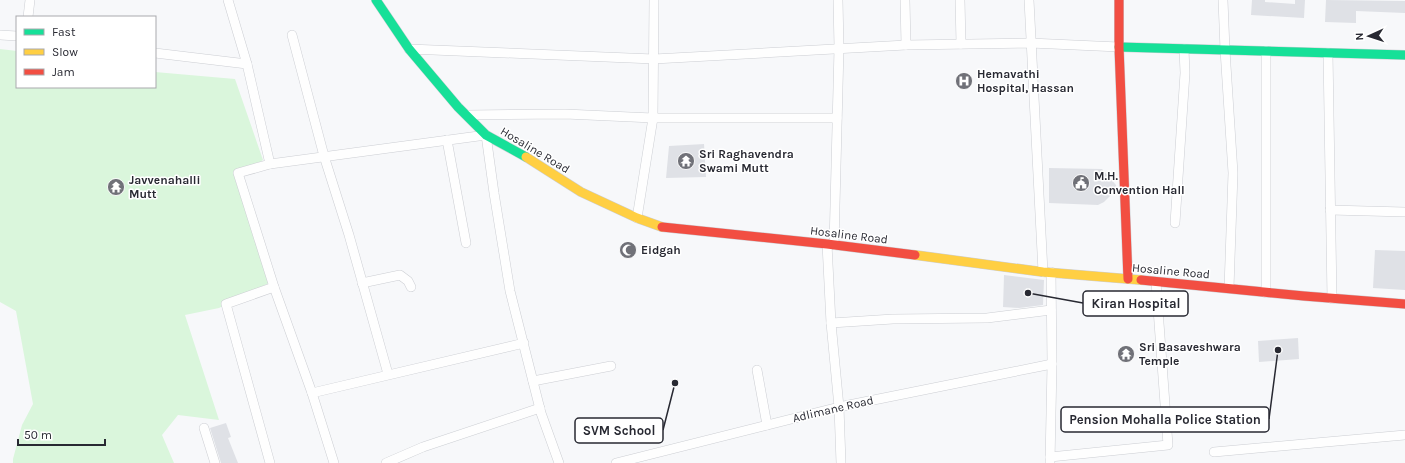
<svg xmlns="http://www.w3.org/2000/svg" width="1405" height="463" viewBox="0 0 1405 463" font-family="Karla,sans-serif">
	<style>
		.green { fill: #daf6dc }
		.building { fill: #dfe1e6 }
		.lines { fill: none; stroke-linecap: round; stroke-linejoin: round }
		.street-casing { stroke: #ccced3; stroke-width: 10 }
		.fast-casing { stroke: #ccced3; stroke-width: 10 }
		.slow-casing { stroke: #ccced3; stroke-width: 10 }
		.jam-casing { stroke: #ccced3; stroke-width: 10 }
		.street { stroke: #fefefe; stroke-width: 9 }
		.fast { stroke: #16e098; stroke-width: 9 }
		.slow { stroke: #ffcf43; stroke-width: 9 }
		.jam { stroke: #f24e42; stroke-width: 9 }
		.labels { text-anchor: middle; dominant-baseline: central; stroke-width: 3; stroke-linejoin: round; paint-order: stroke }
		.poi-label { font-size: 12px; font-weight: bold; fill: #282932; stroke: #fff; text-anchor: start }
		.street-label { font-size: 12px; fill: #282932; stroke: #fff }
		.leader { fill: none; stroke: #282932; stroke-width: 1.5 }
		.callout-dot { fill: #282932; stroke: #fff; stroke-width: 1.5 }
		.callout { fill: #fff; stroke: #282932; stroke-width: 1.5 }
		.callout-label { font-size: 13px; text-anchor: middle; font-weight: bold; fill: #282932 }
	</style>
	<rect width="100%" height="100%" fill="#f7f8fa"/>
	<path class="green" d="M0 49 17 51V87H155V72L235 79 263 160 235 179 269 283 219 308 185 315 219 420 178 415 162 435 174 463H13V459L22 425 33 404 16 311 0 302Z"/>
	<g class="building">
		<path d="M1252 0H1265V2L1295 4V0H1305L1304 18 1251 15Z"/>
		<path d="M1326 0 1405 1V13L1356 11V23L1325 22Z"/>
		<path d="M704 144 706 177 666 178 669 146Z"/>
		<path d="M1049 168 1102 169 1116 185 1117 192 1112 194 1104 202 1098 205 1049 203Z"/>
		<path d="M1375 250 1405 251V290L1373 288Z"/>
		<path d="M1004 275 1044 280 1043 305 1019 308 1003 307Z"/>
		<path d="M1298 338 1299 359 1259 362 1258 341Z"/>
		<path d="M226 423 231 437 228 438 238 463H221L210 428Z"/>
	</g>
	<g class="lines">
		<g class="street-casing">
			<g id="street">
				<path d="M228 0 247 64 270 164 238 173 274 287 226 304 270 463"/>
				<path d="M905 0 906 45"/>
				<path d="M960 0 961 44"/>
				<path d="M1029 0 1043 272"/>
				<path d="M1223 0 1225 50 1233 173 1229 288"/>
				<path d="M28 17 30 0"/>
				<path d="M0 35 17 36"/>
				<path d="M292 35 324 156 349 235 388 374"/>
				<path d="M409 49 654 59 906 45 1030 43 1119 47"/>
				<path d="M155 53 247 64"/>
				<path d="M1328 53 1332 299"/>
				<path d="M467 115 565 114 653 118H837"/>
				<path d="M447 140 466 243"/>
				<path d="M270 164 486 135 494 193 510 291 541 413 559 463"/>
				<path d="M1330 210 1405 212"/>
				<path d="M637 218 653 118 654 0"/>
				<path d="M1175 223 1185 73 1184 49"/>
				<path d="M827 244 831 323"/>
				<path d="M834 245 839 48 838 0"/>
				<path d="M362 283 400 275 408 281 411 287"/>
				<path d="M274 287 312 393"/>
				<path d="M1266 293V51"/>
				<path d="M757 370 767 425"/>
				<path d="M533 381 611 366"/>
				<path d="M204 428 215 463"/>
				<path d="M1214 452 1405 435"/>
				<path d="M1050 457 1168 445 1156 282"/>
				<path d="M1050 462 1052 364 1051 272"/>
				<path d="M334 463 312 393 524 343"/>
				<path d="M386 463 423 447 540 408"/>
				<path d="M616 463 839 407 1052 364"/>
				<path d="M841 463 839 407 831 323 893 319 987 318 1051 310"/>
			</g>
		</g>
		<g class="fast-casing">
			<g id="fast">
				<path d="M376 0 409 49 458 107 486 135 526 157"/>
				<path d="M1119 47 1405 55"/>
			</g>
		</g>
		<g class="slow-casing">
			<g id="slow">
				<path d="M526 157 581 192 637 218 662 227"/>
				<path d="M915 255 1043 272 1141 280"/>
			</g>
		</g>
		<g class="jam-casing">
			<g id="jam">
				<path d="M1119 0V47L1128 279"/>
				<path d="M662 227 827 244 915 255"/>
				<path d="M1141 280 1304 296 1405 304"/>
			</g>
		</g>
		<use href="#street" class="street"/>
		<use href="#fast" class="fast"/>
		<use href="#slow" class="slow"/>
		<use href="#jam" class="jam"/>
	</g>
	<defs>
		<g id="hospital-disc" transform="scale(0.9)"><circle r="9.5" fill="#707178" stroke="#fff"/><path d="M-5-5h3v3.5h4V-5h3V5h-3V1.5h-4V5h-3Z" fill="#fff"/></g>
		<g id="temple-disc" transform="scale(0.9)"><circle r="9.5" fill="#707178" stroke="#fff"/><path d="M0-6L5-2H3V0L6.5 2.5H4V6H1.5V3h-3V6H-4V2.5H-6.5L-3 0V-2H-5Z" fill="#fff"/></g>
		<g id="civic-disc" transform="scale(0.9)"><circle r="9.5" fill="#707178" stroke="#fff"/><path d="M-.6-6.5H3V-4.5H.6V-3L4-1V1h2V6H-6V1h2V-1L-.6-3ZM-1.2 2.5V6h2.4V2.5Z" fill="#fff"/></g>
		<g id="mosque-disc" transform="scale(0.9)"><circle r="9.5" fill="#707178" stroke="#fff"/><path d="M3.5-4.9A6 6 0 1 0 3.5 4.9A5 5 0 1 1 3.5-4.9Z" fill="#fff"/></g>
	</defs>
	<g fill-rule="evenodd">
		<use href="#hospital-disc" x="964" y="81"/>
		<use href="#temple-disc" x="686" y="161"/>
		<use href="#civic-disc" x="1081" y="183"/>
		<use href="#temple-disc" x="116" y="187"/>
		<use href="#mosque-disc" x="628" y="250"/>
		<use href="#temple-disc" x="1126" y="354"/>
	</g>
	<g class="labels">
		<g class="poi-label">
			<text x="977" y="74">Hemavathi<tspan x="977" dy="14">Hospital, Hassan</tspan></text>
			<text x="699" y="154">Sri Raghavendra<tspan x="699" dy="14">Swami Mutt</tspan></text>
			<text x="1094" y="176">M.H.<tspan x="1094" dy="14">Convention Hall</tspan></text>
			<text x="129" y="180">Javvenahalli<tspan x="129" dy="14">Mutt</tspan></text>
			<text x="641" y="250">Eidgah</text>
			<text x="1139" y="347">Sri Basaveshwara<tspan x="1139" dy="14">Temple</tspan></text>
		</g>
		<g class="street-label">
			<text transform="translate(535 150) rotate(31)">Hosaline Road</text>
			<text transform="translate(849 235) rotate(7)">Hosaline Road</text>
			<text transform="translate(1171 271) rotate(5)">Hosaline Road</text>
			<text transform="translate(833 409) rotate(-13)">Adlimane Road</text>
		</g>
	</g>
	<path class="leader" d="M1028 293L1083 303M1278 350L1269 419M675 383L663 430"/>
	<g class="callout-dot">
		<circle cx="1028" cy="293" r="4"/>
		<circle cx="1278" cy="350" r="4"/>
		<circle cx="675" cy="383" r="4"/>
	</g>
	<g class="callout">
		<rect x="1083" y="291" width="105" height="25" rx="4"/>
		<rect x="1061" y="407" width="208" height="25" rx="4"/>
		<rect x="575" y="418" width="88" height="25" rx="4"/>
	</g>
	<g class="callout-label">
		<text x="1136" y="308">Kiran Hospital</text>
		<text x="1165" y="424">Pension Mohalla Police Station</text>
		<text x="619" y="435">SVM School</text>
	</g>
	<rect x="16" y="16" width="140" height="72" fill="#ffffff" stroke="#a9a9ad"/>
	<rect x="24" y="29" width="20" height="6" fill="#16e098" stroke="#a9a9ad"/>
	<text x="52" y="36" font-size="12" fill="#282932">Fast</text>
	<rect x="24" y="49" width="20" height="6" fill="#ffcf43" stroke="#a9a9ad"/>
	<text x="52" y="56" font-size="12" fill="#282932">Slow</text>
	<rect x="24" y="69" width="20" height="6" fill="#f24e42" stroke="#a9a9ad"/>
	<text x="52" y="76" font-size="12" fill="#282932">Jam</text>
	<g transform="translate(1369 36) rotate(267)" stroke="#ffffff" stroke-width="3" paint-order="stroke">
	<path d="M0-3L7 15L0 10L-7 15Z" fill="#282932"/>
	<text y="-6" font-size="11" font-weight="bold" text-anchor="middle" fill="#282932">N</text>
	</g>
	<path d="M18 439v6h87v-6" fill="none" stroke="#282932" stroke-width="2"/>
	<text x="24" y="439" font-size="12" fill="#282932" stroke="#ffffff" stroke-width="3" paint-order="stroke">50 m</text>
</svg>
